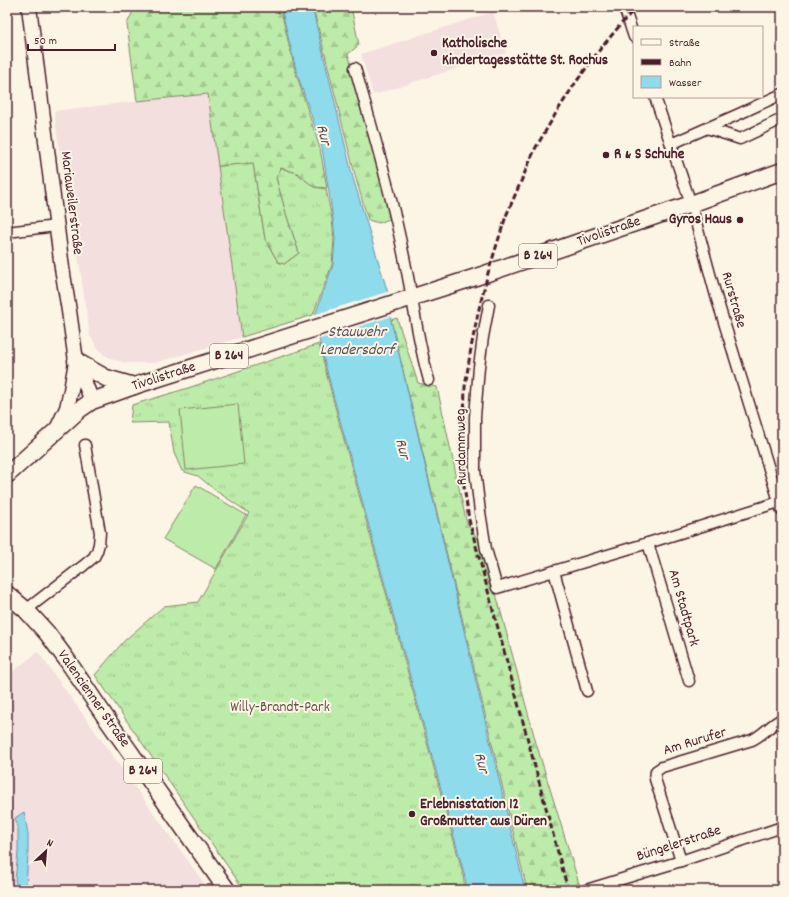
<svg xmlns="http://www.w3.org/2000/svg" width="789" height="897" viewBox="0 0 789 897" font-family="Dekko,sans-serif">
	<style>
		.built { fill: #f2dfde }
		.grass { fill: url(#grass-tufts); stroke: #84856a }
		.forest { fill: url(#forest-firs); stroke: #84856a }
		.garden { fill: #bdeba9; stroke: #84856a }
		.water { fill: #8ddbeb; stroke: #72909e }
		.pier { fill: #fcf5e5 }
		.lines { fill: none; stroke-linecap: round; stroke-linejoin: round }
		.minor-casing { stroke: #4a1f2b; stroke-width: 13 }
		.secondary-casing { stroke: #4a1f2b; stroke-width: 17 }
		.primary-casing { stroke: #4a1f2b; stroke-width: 19 }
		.minor { stroke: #fcf5e5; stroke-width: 10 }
		.secondary { stroke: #fcf5e5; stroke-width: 14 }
		.primary { stroke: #fcf5e5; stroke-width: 16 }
		.rail { stroke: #4a1f2b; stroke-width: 3; stroke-dasharray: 6 3; stroke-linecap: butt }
		.poi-dot { fill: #4a1f2b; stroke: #fcf5e5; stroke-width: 1.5 }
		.labels { text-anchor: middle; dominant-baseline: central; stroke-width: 4; stroke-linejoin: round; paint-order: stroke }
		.shield { fill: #fcf5e5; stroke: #7f5f63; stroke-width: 1 }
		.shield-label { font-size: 14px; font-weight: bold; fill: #4a1f2b }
		.poi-label { font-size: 15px; font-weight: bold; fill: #4a1f2b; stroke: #fcf5e5; text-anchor: start }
		.street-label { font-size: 15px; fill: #4a1f2b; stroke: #fcf5e5 }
		.park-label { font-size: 15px; fill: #67524a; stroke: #fcf5e5 }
		.water-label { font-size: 16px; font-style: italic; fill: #5b4e5b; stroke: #fcf5e5 }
	</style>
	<defs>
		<pattern id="grass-tufts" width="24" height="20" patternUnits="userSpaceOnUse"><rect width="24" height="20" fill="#bdeba9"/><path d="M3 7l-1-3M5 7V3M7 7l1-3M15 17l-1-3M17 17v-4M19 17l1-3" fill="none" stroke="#a4c992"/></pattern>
		<pattern id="forest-firs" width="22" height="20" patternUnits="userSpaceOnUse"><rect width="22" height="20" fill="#bdeba9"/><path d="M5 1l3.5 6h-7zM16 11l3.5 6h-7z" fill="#a4c992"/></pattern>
	</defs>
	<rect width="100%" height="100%" fill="#fcf5e5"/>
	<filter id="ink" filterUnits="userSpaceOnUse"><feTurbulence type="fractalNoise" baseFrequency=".025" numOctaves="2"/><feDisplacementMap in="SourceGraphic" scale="8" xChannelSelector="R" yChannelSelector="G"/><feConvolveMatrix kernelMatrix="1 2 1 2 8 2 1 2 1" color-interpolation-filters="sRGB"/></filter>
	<g filter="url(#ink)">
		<g class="built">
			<path d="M493 12 506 53 373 95 361 54Z"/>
			<path d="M208 93 242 337 155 363H126L112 359 103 354 97 347 90 336 74 227 69 219 54 111Z"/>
			<path d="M38 652 209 890H7V676Z"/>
		</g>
		<g class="grass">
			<path d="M253 163 265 239 278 262 284 264 299 253 287 217 276 178 281 168 297 173 314 187 326 189 332 219 334 239 332 265 313 315 242 337 218 166Z"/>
			<path d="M319 344 334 403 463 874 465 890H244L95 675 124 641 164 606 198 602 249 513 216 491 198 476 182 471 174 453 169 422 130 423 132 405 188 388Z"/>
		</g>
		<g class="forest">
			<path d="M135 7H280L295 70 320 149 327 188 314 187 297 173 281 168 276 178 287 217 299 253 284 264 278 262 265 239 253 163 218 166 208 94 137 101 127 24Z"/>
			<path d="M313 7H351L359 45 348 54 368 121 392 218 379 223 368 220 356 179Z"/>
			<path d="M397 318 418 383 437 387 466 520 484 549 536 743 581 890H527L391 320Z"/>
		</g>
		<g class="garden">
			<path d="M238 404 244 464 186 470 180 410Z"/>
			<path d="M196 485 246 515 216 569 163 539Z"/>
		</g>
		<g class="water">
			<path d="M281 7H312L353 178 388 293 391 320 525 890H467L464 873 335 402 320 344 315 315 333 265 335 239 333 219 322 148 296 70Z"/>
			<path d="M24 812 28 834V854L26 888 17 886 15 880 18 852V828L15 818Z"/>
		</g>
		<path class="pier" d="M390 291 392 316 317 340 313 315Z"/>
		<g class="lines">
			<g class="minor-casing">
				<g id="minor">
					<path d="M624 7 634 37"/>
					<path d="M355 68C374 134 393 200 406 267 414 305 418 343 429 380"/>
					<path d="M655 97 691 204 716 296 782 511"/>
					<path d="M707 128 740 139 782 119"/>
					<path d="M671 144 739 114 782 94"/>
					<path d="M7 232 56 226"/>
					<path d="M489 305 483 337 479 367 475 417V470L480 512 486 549 497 588 648 543 779 502"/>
					<path d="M648 543 689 681"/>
					<path d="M554 571 587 691"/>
					<path d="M26 610 83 566 94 557 97 551 99 544 100 533 85 445"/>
					<path d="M681 861 655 779 656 771 662 767 752 740C763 735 771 724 782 719"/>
					<path d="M586 890 681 861 782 827"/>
				</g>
			</g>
			<g class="secondary-casing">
				<g id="secondary">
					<path d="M29 7 62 268 69 311 76 361 92 401"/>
					<path d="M57 429 67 408 71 390 76 362"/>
				</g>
			</g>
			<g class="primary-casing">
				<g id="primary">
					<path d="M76 361 106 378 134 386"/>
					<path d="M7 475 79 410 92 401 134 386 476 277 691 204 782 171"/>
					<path d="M7 594 26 610 47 633 67 660 104 715 227 890"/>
				</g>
			</g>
			<use href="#minor" class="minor"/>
			<use href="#secondary" class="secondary"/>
			<use href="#primary" class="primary"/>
			<path class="rail" d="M568 890 469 520 464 486 463 456 465 387 471 348 478 313 488 273 498 241 506 216 535 149 556 113 576 82 601 48 627 17 637 7"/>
		</g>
	</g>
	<g class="poi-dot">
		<circle cx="434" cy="53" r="4"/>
		<circle cx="606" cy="155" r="4"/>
		<circle cx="740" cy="220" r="4"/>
		<circle cx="412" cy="814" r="4"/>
	</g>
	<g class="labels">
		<g class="shield">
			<rect x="519" y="244" width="38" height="24" rx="3"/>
			<rect x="210" y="344" width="38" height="24" rx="3"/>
			<rect x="124" y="759" width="38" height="24" rx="3"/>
		</g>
		<g class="shield-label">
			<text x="538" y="256">B 264</text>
			<text x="229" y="356">B 264</text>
			<text x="143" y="771">B 264</text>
		</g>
		<g class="poi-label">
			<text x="442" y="44">Katholische<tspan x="442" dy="17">Kindertagesstätte St. Rochus</tspan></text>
			<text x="614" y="155">R &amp; S Schuhe</text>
			<text x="732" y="220" text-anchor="end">Gyros Haus</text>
			<text x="420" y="805">Erlebnisstation 12<tspan x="420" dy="17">Großmutter aus Düren</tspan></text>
		</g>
		<g class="street-label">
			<text transform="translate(71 203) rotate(83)">Mariaweilerstraße</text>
			<text transform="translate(609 232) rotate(-19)">Tivolistraße</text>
			<text transform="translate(733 300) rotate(74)">Rurstraße</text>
			<text transform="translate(164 377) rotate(-18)">Tivolistraße</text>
			<text transform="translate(462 447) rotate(-91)">Rurdammweg</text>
			<text transform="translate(683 608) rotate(74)">Am Stadtpark</text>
			<text transform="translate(93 699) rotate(55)">Valencienner Straße</text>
			<text transform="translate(695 742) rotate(-17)">Am Rurufer</text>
			<text transform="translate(679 844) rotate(-18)">Büngelerstraße</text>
		</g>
		<g class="park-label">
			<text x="280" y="708">Willy-Brandt-Park</text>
		</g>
		<g class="water-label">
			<text transform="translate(323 135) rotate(76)">Rur</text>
			<text x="357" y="332">Stauwehr<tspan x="357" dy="18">Lendersdorf</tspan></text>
			<text transform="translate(402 449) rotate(76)">Rur</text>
			<text transform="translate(481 763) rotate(76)">Rur</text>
		</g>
	</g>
	<rect width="789" height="897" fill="none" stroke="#fcf5e5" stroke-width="24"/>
	<rect x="12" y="12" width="765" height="873" fill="none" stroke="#4a1f2b" stroke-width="1.5" filter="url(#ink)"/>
	<rect x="633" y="26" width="130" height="72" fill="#fcf5e5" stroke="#b59f9b"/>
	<rect x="641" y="39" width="20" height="6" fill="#fcf5e5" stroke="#b59f9b"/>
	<text x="669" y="46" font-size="12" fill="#4a1f2b">Straße</text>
	<rect x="641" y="59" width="20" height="6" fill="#4a1f2b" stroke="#b59f9b"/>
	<text x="669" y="66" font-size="12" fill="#4a1f2b">Bahn</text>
	<rect x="641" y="76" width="20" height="12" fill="#8ddbeb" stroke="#b59f9b"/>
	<text x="669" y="86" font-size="12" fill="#4a1f2b">Wasser</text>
	<g transform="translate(46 851) rotate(26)" stroke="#fcf5e5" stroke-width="3" paint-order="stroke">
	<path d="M0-3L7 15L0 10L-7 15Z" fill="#4a1f2b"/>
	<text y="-6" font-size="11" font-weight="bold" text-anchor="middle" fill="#4a1f2b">N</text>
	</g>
	<path d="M28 44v6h87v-6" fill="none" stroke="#4a1f2b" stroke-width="2"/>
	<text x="34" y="44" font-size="12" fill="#4a1f2b" stroke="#fcf5e5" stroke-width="3" paint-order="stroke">50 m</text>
</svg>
